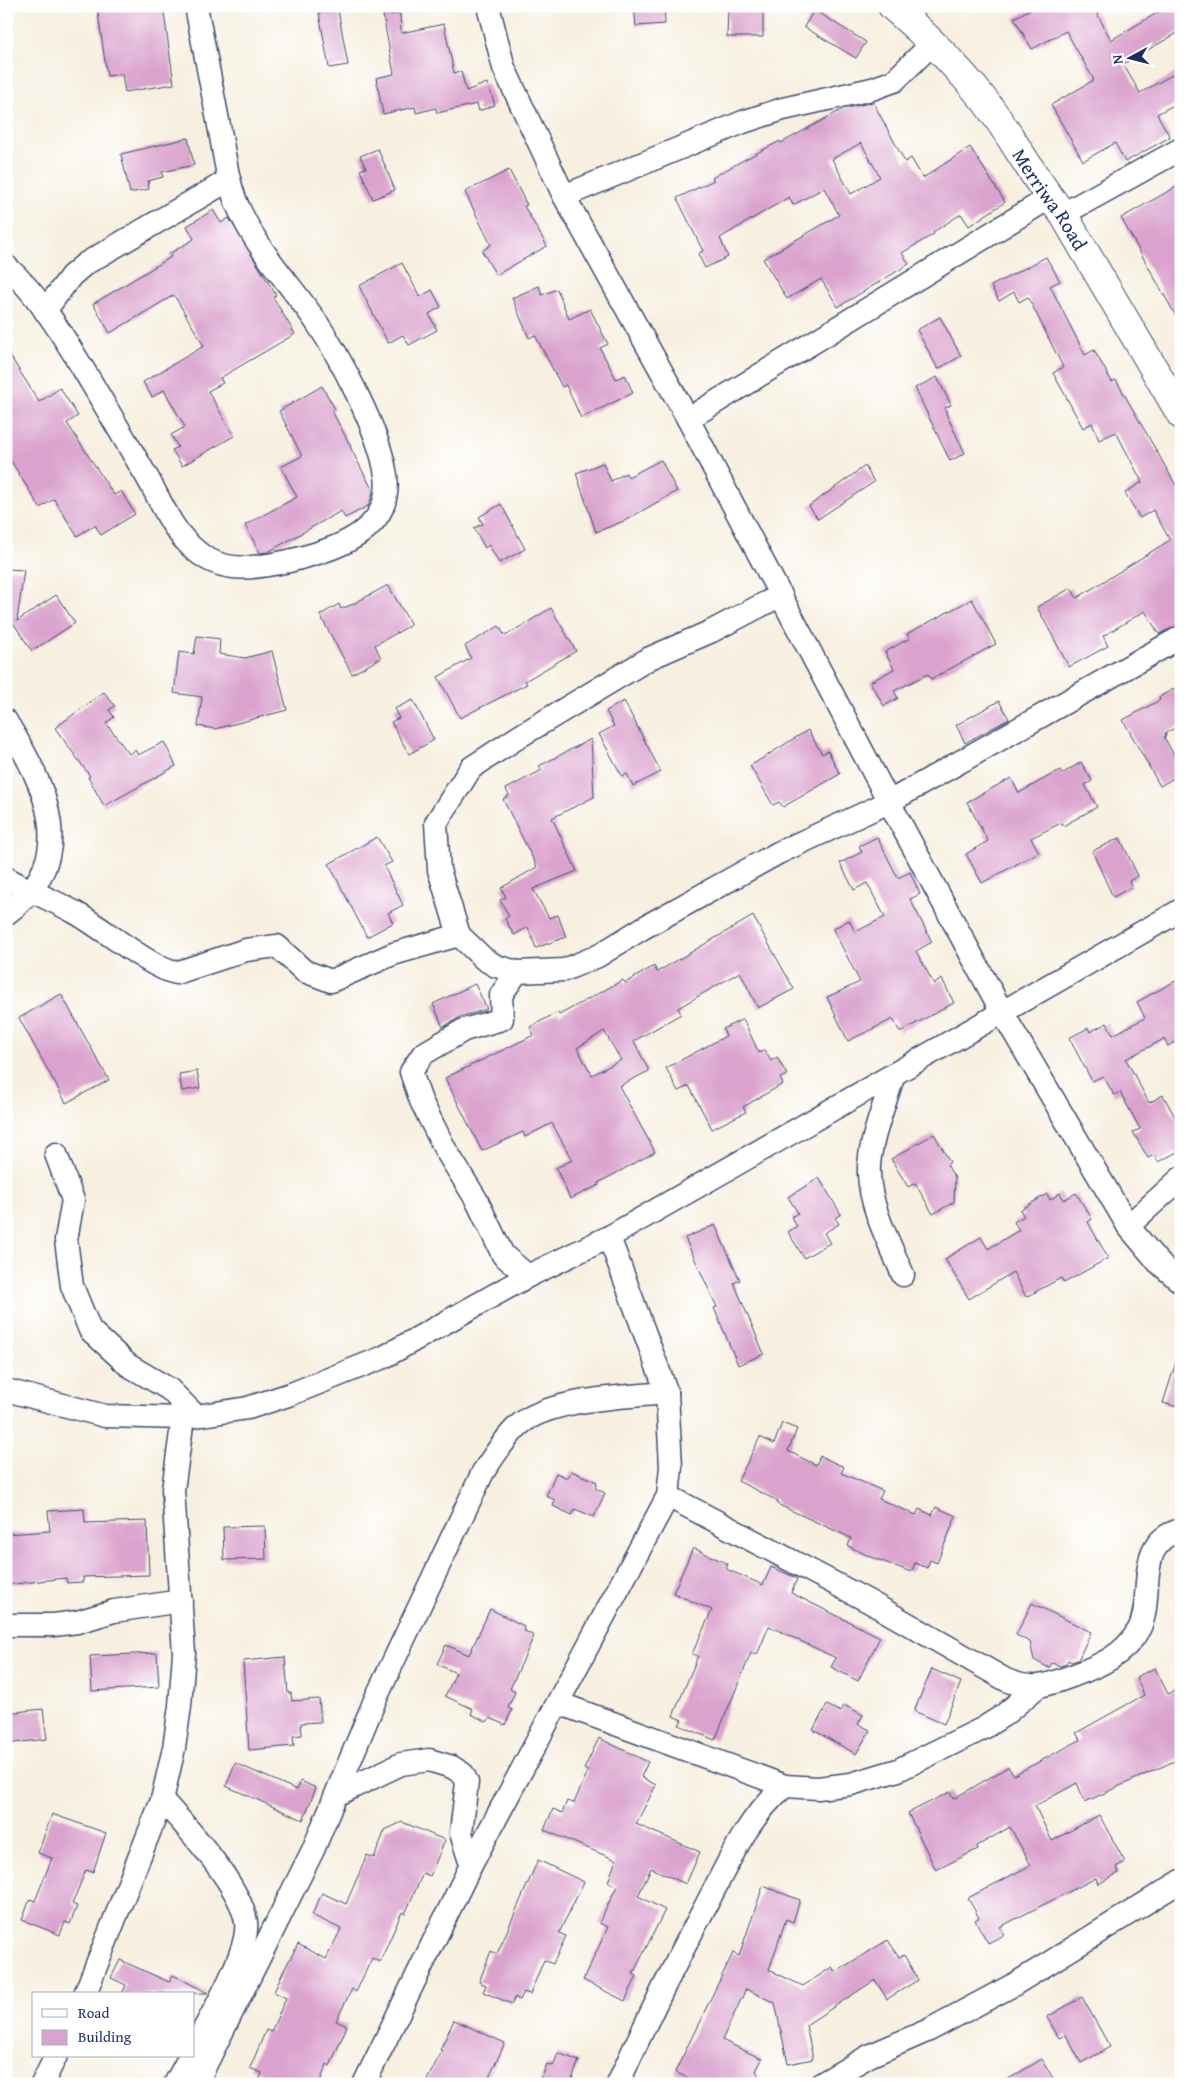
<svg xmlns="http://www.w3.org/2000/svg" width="1187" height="2090" viewBox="0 0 1187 2090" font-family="'Gentium Book Plus',serif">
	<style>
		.building { fill: #daa3cd; fill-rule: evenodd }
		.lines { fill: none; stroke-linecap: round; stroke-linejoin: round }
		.minor-casing { stroke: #3c4c71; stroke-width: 25 }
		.tertiary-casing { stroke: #3c4c71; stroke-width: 30 }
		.minor { stroke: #fff; stroke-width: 22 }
		.tertiary { stroke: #fff; stroke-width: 28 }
		.labels { text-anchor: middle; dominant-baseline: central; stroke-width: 4; stroke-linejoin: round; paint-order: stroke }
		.street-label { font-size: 20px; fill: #1b2f5e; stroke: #fff }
	</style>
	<rect width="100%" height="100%" fill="#fff"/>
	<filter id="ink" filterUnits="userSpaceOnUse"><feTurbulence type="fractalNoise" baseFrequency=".02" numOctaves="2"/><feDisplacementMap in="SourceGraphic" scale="10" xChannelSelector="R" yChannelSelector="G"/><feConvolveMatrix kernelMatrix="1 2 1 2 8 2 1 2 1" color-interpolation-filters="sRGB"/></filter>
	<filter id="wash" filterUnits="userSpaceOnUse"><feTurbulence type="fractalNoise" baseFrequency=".0096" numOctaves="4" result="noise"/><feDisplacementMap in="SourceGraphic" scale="20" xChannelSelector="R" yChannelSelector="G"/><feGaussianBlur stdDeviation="1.12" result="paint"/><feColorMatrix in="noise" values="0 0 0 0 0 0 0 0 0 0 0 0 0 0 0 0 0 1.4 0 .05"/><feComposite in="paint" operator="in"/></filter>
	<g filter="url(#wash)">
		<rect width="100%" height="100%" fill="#f7efdf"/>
		<g id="blocks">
			<g class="building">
				<path d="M97 6H163L174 84 125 92 122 74 107 76Z"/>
				<path d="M634 6H664L665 24 636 26Z"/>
				<path d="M728 6H763V37H727Z"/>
				<path d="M1036 6H1093L1111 40 1169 6H1181V31L1123 64 1140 93 1181 70V101L1157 114 1170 137 1125 162 1115 143 1083 161 1051 105 1094 80 1066 31 1032 49 1014 18Z"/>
				<path d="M338 10 348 65 329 68 319 13Z"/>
				<path d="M814 10 866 42 856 58 804 27Z"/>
				<path d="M400 14 401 33 444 24 454 73 461 71 466 91 487 83 495 105 479 111 477 104 437 113 436 108 416 113 415 107 383 114 376 78 394 74 383 15Z"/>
				<path d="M873 102 905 162 911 158 923 178 970 147 1005 202 969 226 961 214 933 232 934 234 902 253 909 264 838 307 821 279 787 299 763 259 839 215 824 188 793 205 789 197 720 238 728 257 705 268 698 254 703 251 677 198 714 180 712 178 740 162 780 141 781 143 843 109ZM861 143 880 177 851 194 832 159Z"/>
				<path d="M188 138 194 165 162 172 163 177 148 181 149 189 130 193 121 154Z"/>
				<path d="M378 149 395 190 373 199 360 170 366 168 360 156Z"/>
				<path d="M509 170 527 205 524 206 547 246 496 275 482 251 491 245 465 192Z"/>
				<path d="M1181 184V325L1121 218Z"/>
				<path d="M213 210 221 223 229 218 276 295 273 297 295 334 220 378 223 383 208 391 234 436 182 466 172 450 178 447 171 435 185 427 164 390 152 397 143 382 204 346 174 295 110 333 93 304 171 257 169 254 194 239 187 226Z"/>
				<path d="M1046 257 1060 281 1050 286 1085 355 1094 350 1112 382 1116 380 1181 494V624L1159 634 1145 611 1103 636 1108 646 1069 667 1037 607 1071 588 1077 598 1170 540 1153 510 1140 518 1125 493 1142 482 1116 432 1099 440 1092 423 1083 428 1053 373 1063 367 1028 297 1019 302 1014 292 999 301 991 286Z"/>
				<path d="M402 263 420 297 432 290 441 307 429 314 437 330 409 345 403 335 388 343 359 286Z"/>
				<path d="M539 286 542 295 557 289 569 319 590 309 608 344 600 348 616 379 625 375 633 393 581 418 566 385 562 387 535 335 529 338 512 298Z"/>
				<path d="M940 317 961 356 938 369 917 330Z"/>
				<path d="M6 349 39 402 60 388 78 416 67 423 114 495 121 491 135 514 101 535 95 525 77 536 54 499 40 508 6 453Z"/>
				<path d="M937 377 951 405 945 408 947 416 965 453 950 461 915 388Z"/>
				<path d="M322 386 335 409 332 411 351 447H350L373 491 371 499 368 506 345 518 341 511 268 552 260 553 245 525 297 497 281 467 302 456 279 411Z"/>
				<path d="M661 460 677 491 624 521 596 532 576 473 603 463 611 481 626 473 628 477Z"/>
				<path d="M865 466 874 482 818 519 809 506Z"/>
				<path d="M501 504 525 549 499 563 489 545 485 548 474 528 483 524 479 517Z"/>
				<path d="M6 569 24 570 17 621 56 595 75 623 32 651 14 624H6Z"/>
				<path d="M388 585 411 625 375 645 381 658 352 674 320 615 339 604 341 609 353 604Z"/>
				<path d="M972 599 996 644 931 679 928 674 894 691 898 698 884 706 870 682 894 669 885 652 910 638 907 634Z"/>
				<path d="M551 608 576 651 525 681 527 684 460 718 438 677 471 658 465 646 499 626 505 636Z"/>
				<path d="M197 636 220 639 219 654 245 658 272 651 287 710 215 729 198 726 202 697 174 693 179 652 194 654Z"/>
				<path d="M1181 685V725L1165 733 1166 736 1164 737 1181 768V774L1160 786 1123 720 1160 700 1159 697Z"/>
				<path d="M104 692 115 706 109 710 114 717 106 723 129 754 135 750 138 755 164 742 176 766 104 806 88 777 90 776 55 728Z"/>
				<path d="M413 700 434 740 409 754 391 722 399 718 394 709Z"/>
				<path d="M624 701 661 772 633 786 627 774 622 776 599 734 614 726 606 711Z"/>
				<path d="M999 701 1009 719 965 743 956 725Z"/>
				<path d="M808 730 822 754 828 751 840 774 783 807 779 802 773 805 750 766Z"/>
				<path d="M591 739 594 797 552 818 577 871 533 889 549 918 558 915 566 937 536 948 528 927 514 935 505 919 509 916 500 900 506 897 501 888 537 867 503 799 509 796 506 789 542 770 539 766Z"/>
				<path d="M1081 762 1092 781 1085 785 1097 807 1063 826 1061 823 1031 838 1039 852 982 883 966 854 988 841 967 802 1011 778 1019 793 1060 770 1062 774Z"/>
				<path d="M377 837 392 862 384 866 403 905 388 913 393 923 367 937 329 864Z"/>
				<path d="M877 837 898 878 910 872 920 894 910 899 932 942 916 951 934 984 942 979 954 1003 900 1032 893 1019 848 1041 827 997 860 982 833 929 849 920 855 932 885 917 867 883 854 890 840 863 862 852 859 846Z"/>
				<path d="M1120 838 1138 876 1129 881 1132 887 1113 897 1092 851Z"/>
				<path d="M753 916 794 989 758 1008 740 972 678 1008 681 1014 634 1041 649 1071 619 1086 655 1152 598 1183 599 1185 570 1199 556 1168 572 1160 552 1123 525 1137 523 1132 482 1151 445 1078 534 1035 530 1027 558 1012 559 1015 623 980 625 983 654 966 657 972ZM604 1031 621 1060 592 1075 577 1048Z"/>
				<path d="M1181 978V1039L1168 1046 1164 1039 1126 1059 1149 1103 1163 1095 1181 1128V1150L1158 1162 1154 1155 1148 1158 1133 1132 1140 1129 1120 1092 1114 1095 1103 1076 1092 1081 1069 1038 1088 1028 1090 1032 1107 1023 1113 1035 1145 1018 1137 1002Z"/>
				<path d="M475 984 487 1009 460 1017 443 1027 433 1004Z"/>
				<path d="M61 994 109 1080 66 1103 19 1018Z"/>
				<path d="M743 1019 759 1053 764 1050 771 1061 777 1057 787 1075 780 1078 783 1084 743 1107 746 1112 712 1129 689 1086 678 1091 666 1068 726 1036 723 1029Z"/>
				<path d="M197 1071 200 1088 182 1091 179 1074Z"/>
				<path d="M934 1134 950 1162 947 1165 955 1178 954 1202 933 1214 915 1183 908 1187 891 1159Z"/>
				<path d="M819 1178 841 1214 835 1218 839 1224 824 1233 830 1243 804 1258 788 1232 797 1226 791 1217 798 1213 788 1197Z"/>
				<path d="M1060 1193 1064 1200 1076 1193 1092 1219 1088 1222 1108 1258 1064 1283 1061 1278 1026 1297 1013 1272 969 1299 945 1259 981 1237 988 1249 1019 1230 1014 1222 1024 1216 1020 1210 1047 1194 1050 1200Z"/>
				<path d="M715 1225 740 1280 734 1283 764 1354 738 1365 714 1308 717 1307 685 1238Z"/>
				<path d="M1177 1359H1181V1408L1163 1403Z"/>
				<path d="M782 1423 797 1429 788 1451 816 1465 820 1456 844 1467 841 1473 883 1491 879 1499 916 1515 919 1509 932 1515 936 1507 956 1516 937 1563 930 1560 927 1568 915 1563 911 1572 871 1557 848 1546 851 1538 777 1504 778 1501 738 1481 760 1437 774 1444Z"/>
				<path d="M571 1471 597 1482 595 1488 605 1493 594 1517 575 1509 572 1515 553 1506 555 1500 546 1496 556 1473 568 1478Z"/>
				<path d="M84 1509 85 1523 147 1521 149 1575 83 1577V1582L67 1583 66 1578 6 1585V1534L50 1531 48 1511Z"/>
				<path d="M265 1526 266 1559 224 1560 223 1527Z"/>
				<path d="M693 1548 728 1564 726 1569 763 1585 771 1567 792 1576 797 1579 791 1593 880 1637 858 1681 831 1667 836 1658 769 1626 757 1655 751 1653 715 1740 679 1725 682 1720 673 1716 698 1656 692 1654 712 1610 673 1593Z"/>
				<path d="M1032 1603 1091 1632 1078 1660 1071 1662 1068 1660 1066 1664 1060 1666 1052 1663 1049 1668 1034 1660 1030 1642 1016 1635Z"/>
				<path d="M490 1609 524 1626 523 1630 534 1636 510 1689 515 1692 508 1708 512 1710 505 1725 490 1718 487 1722 471 1714 473 1709 445 1696 456 1673 437 1664 446 1645 469 1655Z"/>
				<path d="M157 1653 159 1687 92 1691 90 1656Z"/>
				<path d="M285 1657 288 1693H291L292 1701 319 1699 321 1722 301 1723 302 1735 293 1736 294 1746 249 1750 243 1661Z"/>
				<path d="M1155 1668 1168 1694 1181 1688V1758L1085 1802 1077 1783 1035 1806 1052 1841 1099 1815 1125 1862 1116 1867 1119 1873 1098 1884 1096 1878 1025 1914 1000 1927 1004 1935 988 1943 975 1920 979 1918 968 1898 1031 1865 1010 1827 977 1846 978 1849 936 1870 908 1813 950 1792 953 1799 1008 1767 1014 1775 1080 1740 1076 1733 1144 1695 1136 1677Z"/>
				<path d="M932 1669 961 1682 944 1724 914 1711Z"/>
				<path d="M827 1705 841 1712 844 1705 863 1715 858 1724 870 1730 856 1754 813 1730Z"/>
				<path d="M43 1709 47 1739 6 1744V1713Z"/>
				<path d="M599 1738 648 1762 641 1777 656 1785 636 1824 700 1852 686 1884 651 1868 638 1896 665 1910 633 1974 637 1976 625 2001 583 1980 608 1927 599 1923 617 1886 608 1882 616 1860 544 1830 553 1809 562 1813 567 1801 574 1803 588 1771 584 1769Z"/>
				<path d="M235 1763 297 1790 301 1781 316 1788 303 1820 226 1786Z"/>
				<path d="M52 1814 106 1833 93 1872 86 1870 72 1904 77 1906 70 1924 65 1922 60 1935 22 1920 30 1899 35 1901 52 1858 38 1853Z"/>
				<path d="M402 1822 445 1840 430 1876 423 1873 405 1914 402 1912 380 1962 372 1958 356 1992 352 1989 336 2021 347 2026 330 2066 327 2064 319 2084H258L262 2073 250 2068 266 2030 271 2032 286 1998 274 1992 284 1970 298 1944 326 1959 341 1929 312 1915 322 1893 346 1904 367 1855 374 1858 385 1830Z"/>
				<path d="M538 1860 584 1882 559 1933 566 1936 553 1964 544 1960 530 1994 524 1992 520 2000 515 1997 512 2004 483 1992 486 1985 479 1982 491 1951 497 1954Z"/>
				<path d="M763 1886 800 1900 793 1922 786 1919 769 1970 803 1986 832 1967 835 1972 888 1940 899 1957 904 1955 918 1980 887 1999 875 1980 806 2025 813 2059 788 2064 775 2003 746 1989 722 2040 762 2059 756 2071 764 2084H701L675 2072 733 1953 739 1956Z"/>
				<path d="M120 1960 169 1982 173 1975 208 1993 122 1994 126 1985 111 1978Z"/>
				<path d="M1082 1997 1110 2047 1081 2063 1066 2035 1059 2038 1047 2017Z"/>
				<path d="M454 2020 505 2043 486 2084H425L442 2051 440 2050Z"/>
				<path d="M558 2053 579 2061 570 2084H539L547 2064 553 2066Z"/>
				<path d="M1042 2059 1056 2084H1000Z"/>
			</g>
		</g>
	</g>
	<g filter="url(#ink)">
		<use href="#blocks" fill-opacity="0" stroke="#3c4c71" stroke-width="1"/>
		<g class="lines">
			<g class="minor-casing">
				<g id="minor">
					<path d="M488 6 504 68 564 196 688 419 889 802 1002 1012 1128 1226 1158 1262 1181 1282"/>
					<path d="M564 196 743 122 783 109 872 89 894 81 934 42"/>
					<path d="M1063 214 1181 149"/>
					<path d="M6 266C42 298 66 341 91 382 109 413 128 445 147 477 162 503 171 530 195 550 223 575 256 568 289 561 321 553 367 541 382 508 387 497 388 482 385 470 378 429 339 355 315 320 290 284 259 252 240 211 228 186 225 158 220 131 212 90 204 48 196 6"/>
					<path d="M45 311 71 276 85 264 229 180"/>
					<path d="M688 419 1049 198"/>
					<path d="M6 721C46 787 82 858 6 914"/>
					<path d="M6 878C29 891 53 900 76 913 101 927 151 968 176 973L246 950 277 946 304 971 331 981 393 954 459 935 484 959 496 966 517 972 564 970 598 956 643 928 778 853 889 802 1181 637"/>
					<path d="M459 935 439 870 436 823 471 768 520 736 650 658 712 631 781 595"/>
					<path d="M517 972 501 995 502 1019 464 1030 423 1054 411 1072 421 1101 445 1149 476 1199 503 1255 528 1276"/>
					<path d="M894 1074C886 1101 867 1147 869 1174 870 1208 890 1244 903 1275"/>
					<path d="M56 1154 73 1200 66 1240 72 1286 90 1330 128 1365 169 1389 196 1416"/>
					<path d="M1128 1226 1181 1178"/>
					<path d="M6 1390 105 1416 183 1418 248 1408 291 1394 384 1357 528 1276 609 1237 1181 910"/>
					<path d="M668 1496 868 1601 1006 1680C1033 1691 1045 1686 1072 1676 1099 1666 1124 1656 1139 1629 1155 1599 1133 1541 1181 1530"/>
					<path d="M6 1625H54L77 1622 114 1611 181 1601"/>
					<path d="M558 1703 785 1786 818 1788 851 1784 898 1770 982 1729 1004 1715 1036 1688"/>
					<path d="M336 1795 401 1764 429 1760 452 1767 463 1774 467 1782 461 1833 471 1865"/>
					<path d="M162 1800C187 1827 241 1886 246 1922 250 1952 208 2020 194 2048"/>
					<path d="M85 1994 162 1800 174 1748 180 1706 184 1653 173 1490 183 1418"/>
					<path d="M42 2084 56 2056"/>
					<path d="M175 2084 190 2056"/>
					<path d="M196 2084 313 1850 375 1700 483 1472C494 1456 504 1439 518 1426 549 1398 627 1397 667 1393"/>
					<path d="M364 2084 471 1865 668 1496 671 1467 667 1393 609 1237"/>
					<path d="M618 2084C644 2025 674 1966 704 1909 727 1866 746 1818 785 1786"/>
					<path d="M821 2084 869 2056 929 2030 1015 1984 1181 1881"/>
				</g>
			</g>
			<g class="tertiary-casing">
				<g id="tertiary">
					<path id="s1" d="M892 6C926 35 957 66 985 101 1013 137 1033 179 1063 214L1181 415"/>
				</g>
			</g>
			<use href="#minor" class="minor"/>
			<use href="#tertiary" class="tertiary"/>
		</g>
	</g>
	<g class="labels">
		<g class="street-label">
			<text stroke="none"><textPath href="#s1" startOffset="251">Merriwa Road</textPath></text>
		</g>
	</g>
	<rect width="1187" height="2090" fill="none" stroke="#fff" stroke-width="25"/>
	<rect x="32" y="1992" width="162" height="65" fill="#ffffff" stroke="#a4acbf"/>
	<rect x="42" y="2009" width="25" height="8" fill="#ffffff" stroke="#a4acbf"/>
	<text x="78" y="2018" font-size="15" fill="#1b2f5e">Road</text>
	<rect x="42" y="2030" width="25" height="15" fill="#daa3cd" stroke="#a4acbf"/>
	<text x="78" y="2042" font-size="15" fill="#1b2f5e">Building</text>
	<g transform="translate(1130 58) rotate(263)" stroke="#ffffff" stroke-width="4" paint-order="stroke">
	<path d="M0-4L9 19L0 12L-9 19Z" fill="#1b2f5e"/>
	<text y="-8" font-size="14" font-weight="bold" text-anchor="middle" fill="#1b2f5e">N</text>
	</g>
</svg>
